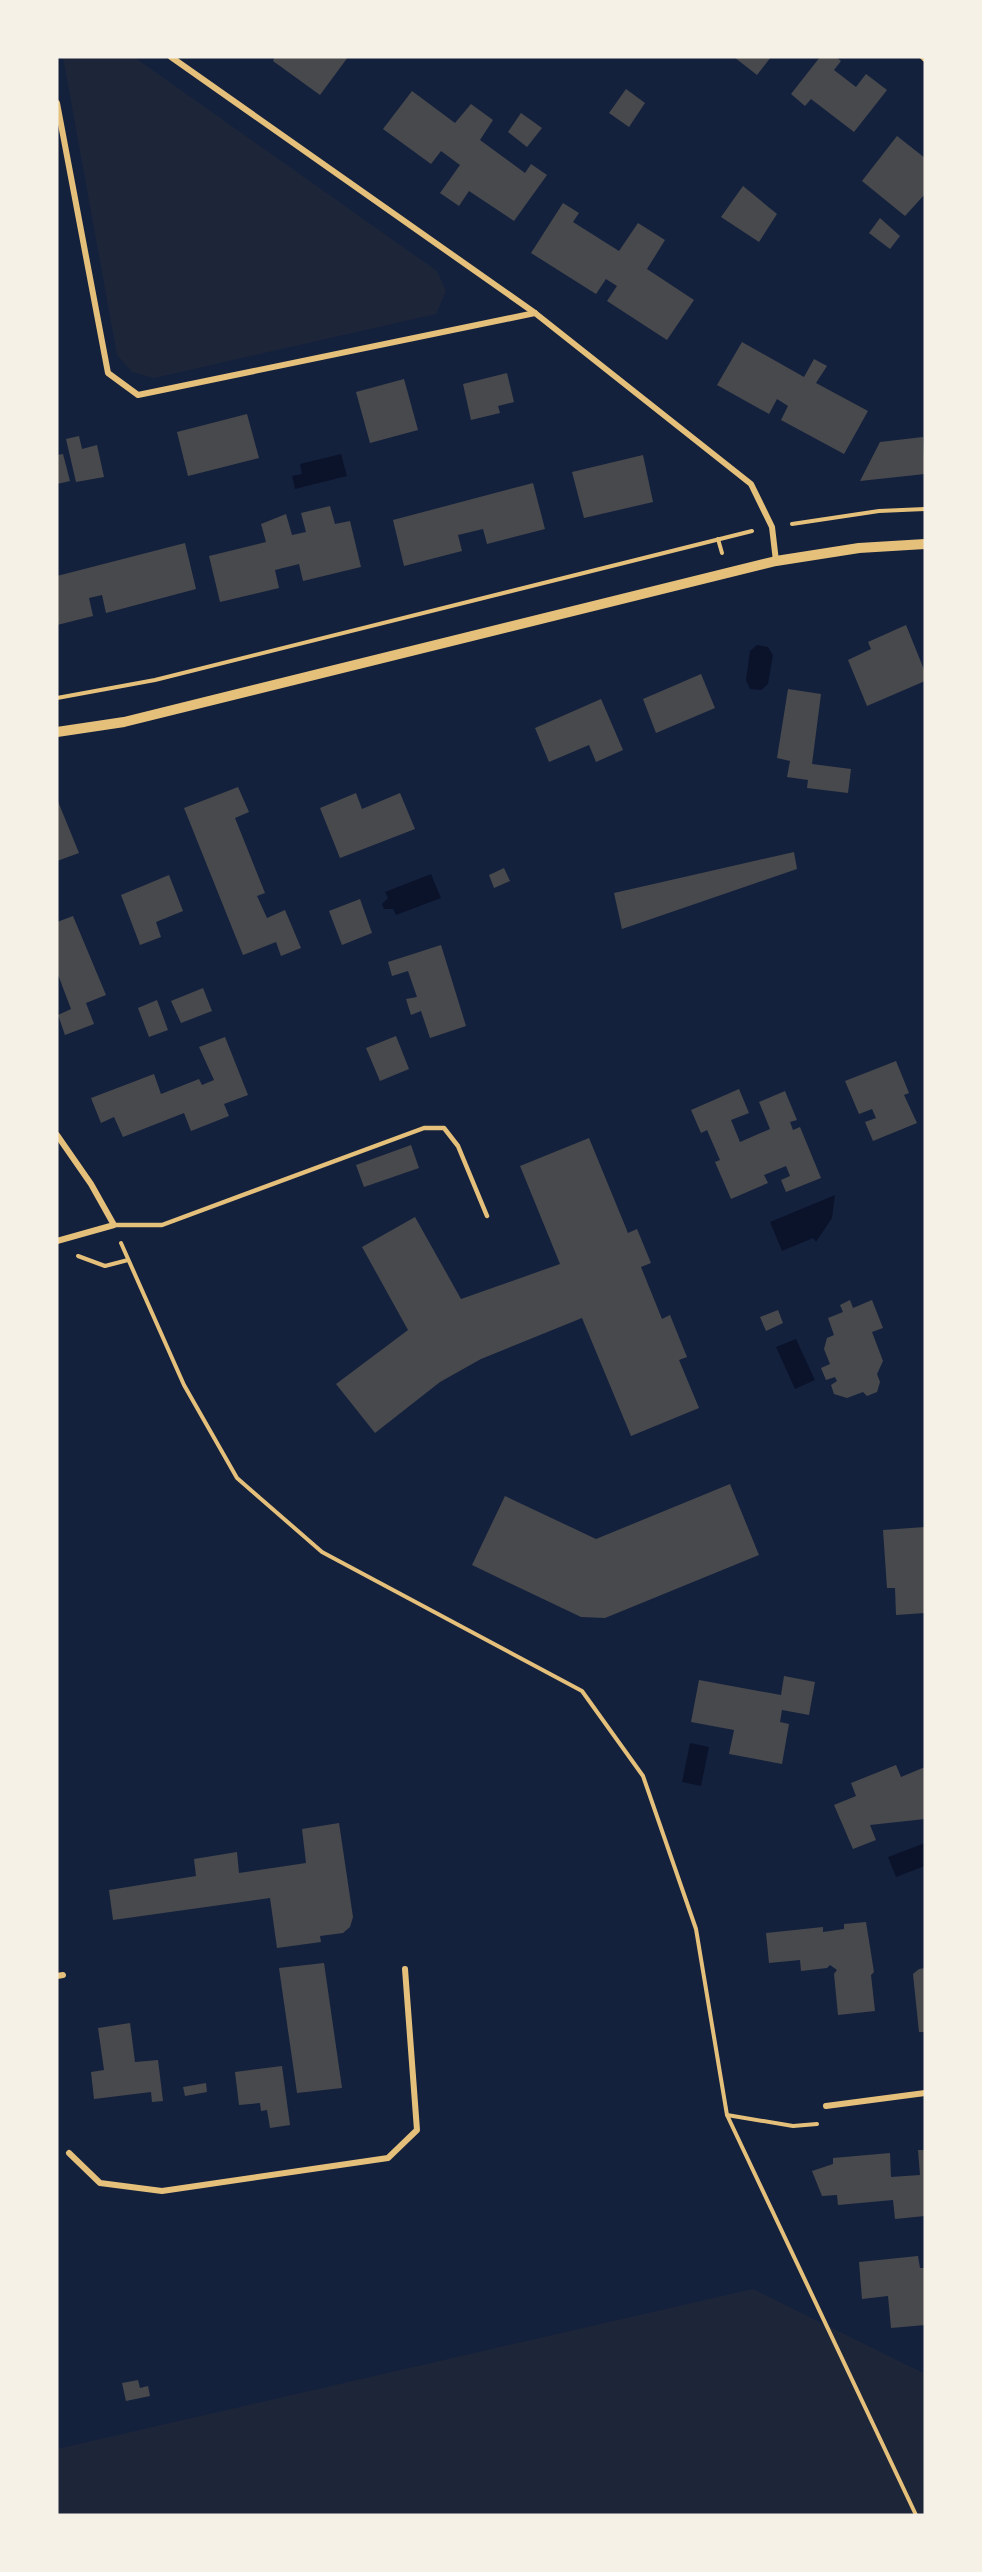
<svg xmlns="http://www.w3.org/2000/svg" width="982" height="2572" viewBox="0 0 982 2572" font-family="'Nunito Sans',sans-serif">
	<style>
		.green { fill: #1d2539 }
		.water { fill: #0b132b }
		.building { fill: #48494c }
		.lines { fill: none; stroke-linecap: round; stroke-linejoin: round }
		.path { stroke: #e5c07b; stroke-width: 4 }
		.service { stroke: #e5c07b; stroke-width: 4.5 }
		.minor { stroke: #e5c07b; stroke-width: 6 }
		.tertiary { stroke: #e5c07b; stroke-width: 10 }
	</style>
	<rect width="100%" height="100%" fill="#14213d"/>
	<g class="green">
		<path d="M63 57H134L437 271 446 291 436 314 154 378 132 372 117 355Z"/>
		<path d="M753 2289 925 2374V2515H57V2449Z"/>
	</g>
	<g class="water">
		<path d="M341 454 347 476 295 489 292 476 302 474 300 464Z"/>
		<path d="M757 645 768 647 773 655 768 684 761 690 750 689 746 680 750 651Z"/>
		<path d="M431 874 441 898 396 915 393 909H384L382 904 388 898 385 892Z"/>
		<path d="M835 1195 832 1218 816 1242 813 1238 782 1251 770 1222Z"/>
		<path d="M796 1339 815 1380 795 1389 776 1347Z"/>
		<path d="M690 1743 709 1747 701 1786 682 1782Z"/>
		<path d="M925 1843V1866L896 1877 888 1857Z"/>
	</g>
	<g class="building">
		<path d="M275 57H348L320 95 273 61Z"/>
		<path d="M734 57H771L757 75Z"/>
		<path d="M820 57H836L841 61 834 70 856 87 866 74 887 90 854 132 811 99 805 106 791 94Z"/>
		<path d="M626 89 645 103 629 127 609 113Z"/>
		<path d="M412 91 455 123 471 104 493 120 480 140 525 173 531 164 547 175 514 221 469 191 459 206 440 193 460 165 441 151 431 164 383 129Z"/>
		<path d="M521 113 542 128 527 147 508 132Z"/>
		<path d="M897 136 925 158V194L905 216 862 181Z"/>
		<path d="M743 186 777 214 759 242 721 217Z"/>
		<path d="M563 203 579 213 573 222 619 251 638 223 665 240 647 269 694 300 667 340 607 301 617 286 606 279 596 294 531 253Z"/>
		<path d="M880 218 900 236 890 249 869 233Z"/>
		<path d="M742 342 804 377 814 359 827 366 816 383 868 411 844 454 781 420 788 406 777 399 769 414 717 385Z"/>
		<path d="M507 373 514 402 498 406 500 413 471 420 463 384Z"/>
		<path d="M404 379 418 430 370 443 356 392Z"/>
		<path d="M247 414 259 458 188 476 177 432Z"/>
		<path d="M79 436 82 449 97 445 104 477 76 482 66 439Z"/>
		<path d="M923 437 925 474 860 481 880 442Z"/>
		<path d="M63 454 70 481 57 484V455Z"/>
		<path d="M643 455 653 502 584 518 572 472Z"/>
		<path d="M533 483 545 529 487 544 483 529 458 535 462 551 404 566 393 520Z"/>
		<path d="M330 506 335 524 350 521 361 567 303 581 299 564 275 570 279 588 220 602 209 556 266 542 261 524 286 514 292 535 306 532 301 513Z"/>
		<path d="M185 543 196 589 106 613 102 595 89 598 93 616 57 625V576Z"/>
		<path d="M906 625 925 672V681L867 706 848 660 871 649 868 642Z"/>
		<path d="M701 674 715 708 656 733 643 699Z"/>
		<path d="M788 689 821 694 812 764 851 769 848 793 807 788 808 780 787 777 790 761 777 758Z"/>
		<path d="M601 699 623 750 596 762 589 745 549 762 535 728Z"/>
		<path d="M238 787 249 812 235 818 265 893 257 896 267 918 285 910 301 948 281 956 276 942 243 955 184 808Z"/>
		<path d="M356 793 362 809 400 793 415 829 340 858 320 808Z"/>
		<path d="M57 799 79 853 57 861Z"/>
		<path d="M794 852 797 869 622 929 614 893Z"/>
		<path d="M504 868 510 881 494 888 489 875Z"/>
		<path d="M169 875 183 911 156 922 161 937 140 945 121 895Z"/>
		<path d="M360 899 372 933 342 945 329 911Z"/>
		<path d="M73 916 106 995 86 1003 94 1024 65 1035 58 1015 71 1009 57 972V922Z"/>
		<path d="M441 945 466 1026 430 1038 421 1011 411 1015 406 999 417 997 408 971 392 976 388 962Z"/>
		<path d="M203 988 212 1011 181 1023 171 1001Z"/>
		<path d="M157 1000 168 1030 149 1037 138 1008Z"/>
		<path d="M396 1036 409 1069 380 1081 366 1048Z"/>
		<path d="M225 1037 248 1095 224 1104 229 1116 191 1131 184 1113 123 1137 114 1117 101 1123 91 1098 154 1074 161 1094 199 1079 202 1085 214 1080 199 1047Z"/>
		<path d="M896 1061 909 1093 904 1095 917 1123 873 1141 865 1122 876 1118 872 1109 859 1114 845 1081Z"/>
		<path d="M739 1089 749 1113 731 1120 740 1142 770 1129 759 1102 785 1091 797 1120 790 1122 793 1130 800 1127 821 1178 786 1192 781 1180 790 1176 786 1166 764 1175 768 1183 731 1199 715 1162 720 1160 707 1130 701 1133 691 1110Z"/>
		<path d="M589 1138 628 1233 637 1229 651 1263 641 1267 662 1319 670 1315 687 1357 679 1360 699 1408 631 1436 582 1318 481 1359 440 1382 375 1433 336 1384 408 1330 362 1247 415 1217 461 1299 560 1264 520 1166Z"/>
		<path d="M411 1145 419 1168 364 1187 356 1165Z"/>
		<path d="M850 1300 853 1308 872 1300 883 1328 872 1332 883 1361 877 1374 880 1382 877 1392 867 1396 863 1392 847 1398 834 1394 831 1385 837 1381 835 1377 826 1380 821 1368 830 1364 824 1349 827 1338 834 1335 828 1318 843 1312 840 1305Z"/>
		<path d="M778 1310 783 1323 766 1331 760 1317Z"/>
		<path d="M730 1484 759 1555 605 1618 581 1617 472 1565 505 1496 596 1539Z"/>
		<path d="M925 1527V1613L896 1615 895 1588H887L883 1530Z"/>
		<path d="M784 1676 815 1682 809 1715 782 1710 780 1722 789 1724 782 1764 729 1754 734 1730 691 1722 699 1680 781 1695Z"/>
		<path d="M896 1765 901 1777 925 1767V1819L870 1825 876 1840 853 1849 834 1805 856 1796 851 1783Z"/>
		<path d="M339 1823 353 1917 350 1927 343 1933 320 1936 321 1942 277 1948 270 1898 113 1920 109 1890 196 1876 194 1859 237 1852 239 1873 306 1863 302 1829Z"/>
		<path d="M866 1922 874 1972 871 1975 875 2011 838 2015 834 1974 837 1970 830 1965 827 1968 801 1971 800 1960 769 1963 766 1933 823 1927V1932L844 1929V1924Z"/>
		<path d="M324 1963 342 2088 297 2093 279 1968Z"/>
		<path d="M925 1968V2032H919L913 1974 919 1969Z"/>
		<path d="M130 2023 135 2062 158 2060 163 2101 152 2102 151 2092 94 2099 91 2072 104 2070 98 2028Z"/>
		<path d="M282 2066 290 2125 270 2128 267 2110 261 2111 260 2103 239 2105 235 2072Z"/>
		<path d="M206 2083 207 2092 185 2096 183 2087Z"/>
		<path d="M918 2150H925V2216L895 2219 893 2200 838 2205 837 2195 822 2196 812 2171 833 2164V2158L890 2153 891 2177 920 2175Z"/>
		<path d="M918 2256 920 2268H925V2325L891 2328 888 2296 862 2299 859 2262Z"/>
		<path d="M138 2380 140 2388 148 2386 150 2396 126 2401 122 2383Z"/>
	</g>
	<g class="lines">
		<g class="path">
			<path d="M792 524 879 511 925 509"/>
			<path d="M718 539 722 553"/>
			<path d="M57 698 155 680 752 531"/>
			<path d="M121 1243 184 1385 237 1478 322 1552 582 1691 643 1776 696 1929 727 2115 793 2126 817 2124"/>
			<path d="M78 1256 105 1266 128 1260"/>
			<path d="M727 2115 916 2515"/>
		</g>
		<path class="service" d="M114 1225H162L424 1128H444L458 1146 487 1216"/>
		<g class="minor">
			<path d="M171 57 535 313 751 484 772 527 776 561"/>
			<path d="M923 57 925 59"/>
			<path d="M57 103 108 373 138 395 535 313"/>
			<path d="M57 1135 91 1184 114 1225 57 1241"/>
			<path d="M57 1976 63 1975"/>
			<path d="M826 2106 925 2093"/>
			<path d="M69 2153 100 2183 162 2191 388 2158 417 2130 405 1969"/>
		</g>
		<path class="tertiary" d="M57 732 124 722 776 561 859 548 925 544"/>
	</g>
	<rect width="982" height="2572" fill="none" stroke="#f6f1e7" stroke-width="117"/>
</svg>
